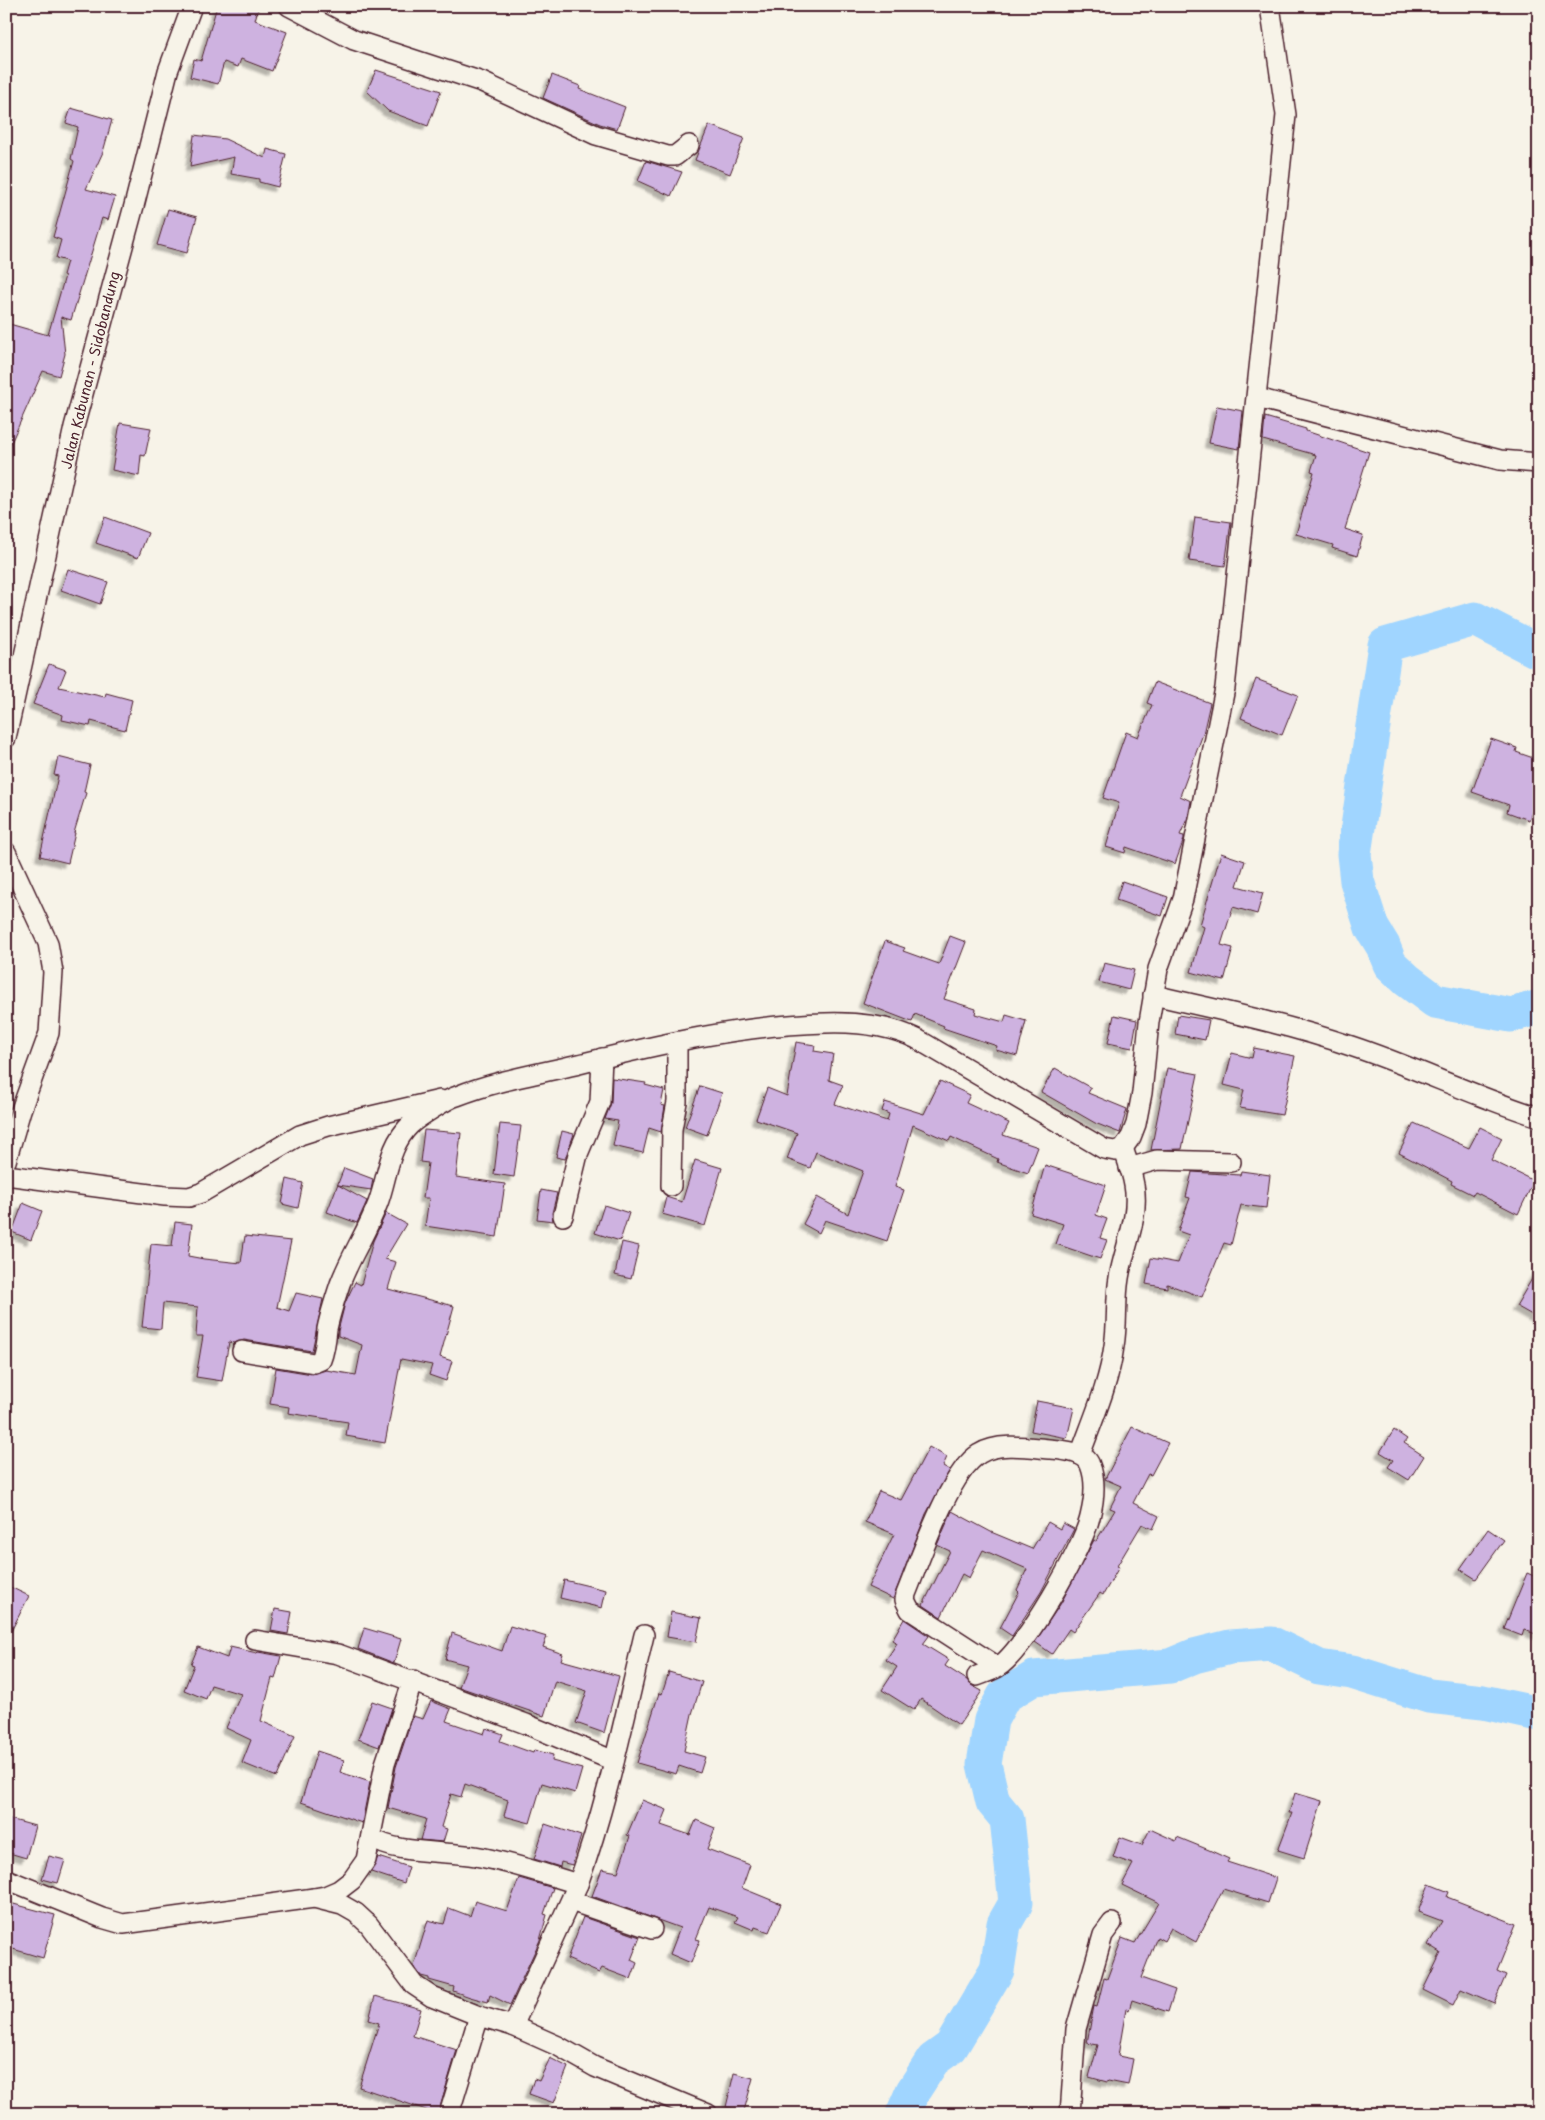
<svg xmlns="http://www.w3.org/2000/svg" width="1545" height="2120" viewBox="0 0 1545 2120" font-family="'Playpen Sans',sans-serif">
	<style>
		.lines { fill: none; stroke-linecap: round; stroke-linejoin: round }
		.river { stroke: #a0d5ff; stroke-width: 35 }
		.building { fill: #ceb2e0; stroke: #4a1f2b; filter: url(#shadow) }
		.minor-casing { stroke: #4a1f2b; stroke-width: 22 }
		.minor { stroke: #f7f3e8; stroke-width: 19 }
		.labels { text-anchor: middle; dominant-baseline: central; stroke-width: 4; stroke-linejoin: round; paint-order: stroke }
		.street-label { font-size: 14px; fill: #4a1f2b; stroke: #f7f3e8 }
	</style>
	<defs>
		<filter id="shadow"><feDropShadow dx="-4.5" dy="4.5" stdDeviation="1" flood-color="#0004"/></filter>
	</defs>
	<rect width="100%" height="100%" fill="#f7f3e8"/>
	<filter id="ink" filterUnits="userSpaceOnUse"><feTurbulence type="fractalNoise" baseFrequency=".02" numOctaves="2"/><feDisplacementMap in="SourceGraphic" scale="10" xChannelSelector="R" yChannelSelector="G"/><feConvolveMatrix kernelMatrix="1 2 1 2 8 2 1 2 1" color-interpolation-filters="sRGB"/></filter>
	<g filter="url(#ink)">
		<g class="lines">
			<g class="river">
				<path d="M1539 652 1475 619 1385 645 1354 854 1357 881 1372 928 1383 946 1390 964 1407 980 1435 1001 1511 1015 1539 1007"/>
				<path d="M903 2114 913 2091 933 2060 951 2047 997 1970 1004 1924 1016 1903 1007 1819 993 1802 984 1764 991 1720 1004 1696 1034 1678 1170 1666 1194 1656 1230 1647 1272 1644 1319 1667 1352 1672 1429 1696 1483 1702 1539 1714"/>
			</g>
		</g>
		<g class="building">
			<path d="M217 6H259L255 20 287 32 272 71 241 59 238 67 224 62 218 84 190 77 194 59 201 61Z"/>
			<path d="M376 70 441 91 428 126 388 111 367 91Z"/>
			<path d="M552 75 580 86 579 89 625 107 617 129 600 124 543 98Z"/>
			<path d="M71 108 112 120 103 152 86 189 115 197 108 220 102 218 71 320 61 317 65 354 59 376 43 371 6 454V323L48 335 65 276 63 275 67 261 56 258 61 240 53 237 74 161 71 159 78 127 66 123Z"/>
			<path d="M709 125 744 138 730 174 695 160Z"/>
			<path d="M194 135 225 139 265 158 267 149 286 154 278 187 259 182V179L231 174 234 157 190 167Z"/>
			<path d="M646 161 682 172 671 196 638 181Z"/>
			<path d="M168 209 197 217 187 253 157 245Z"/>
			<path d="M1217 406 1243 411 1239 449 1209 443Z"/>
			<path d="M1265 417 1306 429V431L1369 452 1345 529 1363 535 1357 556 1332 548 1333 545 1296 534 1314 472 1311 471 1316 455 1263 440Z"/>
			<path d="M120 423 151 428 145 456 141 455 139 476 112 470Z"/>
			<path d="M105 517 148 533 138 558 96 543Z"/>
			<path d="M1195 517 1231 522 1225 566 1189 561Z"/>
			<path d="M68 569 108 582 100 604 61 590Z"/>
			<path d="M49 664 66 670 59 687 105 697 106 693 132 700 125 730 91 721 90 726 62 720 63 715 33 704Z"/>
			<path d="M1256 679 1298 695 1282 735 1241 718Z"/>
			<path d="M1155 682 1210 703 1203 734 1180 796 1191 801 1188 817 1180 835 1184 836V839L1175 864 1126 847 1125 853 1106 847 1119 803 1103 798 1126 732 1138 737 1152 705 1147 703Z"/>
			<path d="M1491 739 1517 748 1516 752 1539 760V793L1529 820 1507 812 1509 805 1472 792Z"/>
			<path d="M58 757 90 765 84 792 86 793 74 833H75L68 863 40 856 58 776 54 775Z"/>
			<path d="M1221 853 1245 861 1237 886 1263 893 1257 914 1233 907 1221 945 1233 948 1224 981 1191 972 1204 927 1200 925Z"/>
			<path d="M1122 881 1168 897 1162 916 1116 900Z"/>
			<path d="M950 936 966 942 944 999 976 1009 975 1014 1004 1022 1006 1015 1026 1021 1017 1056 996 1050 997 1046 943 1028 944 1026 915 1014 912 1022 863 1003 885 941 905 948 903 951 939 964Z"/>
			<path d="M1104 963 1134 970 1129 990 1099 982Z"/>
			<path d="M1114 1015 1137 1020 1132 1048 1108 1043Z"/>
			<path d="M1178 1015 1209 1020 1205 1040 1175 1034Z"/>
			<path d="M796 1042 815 1045 814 1051 833 1054 829 1080 843 1085 835 1104 887 1121 889 1114 882 1111 885 1102 924 1114 940 1081 970 1095 966 1103 1009 1123 1003 1135 1038 1147 1028 1173 997 1162 998 1159 951 1137 949 1141 913 1125 895 1187 904 1190 887 1241 825 1220 819 1233 803 1224 817 1197 848 1214 863 1171 816 1152 810 1168 787 1159 797 1133 756 1119 767 1088 787 1096Z"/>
			<path d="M1254 1048 1295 1056 1282 1115 1240 1108 1244 1090 1224 1085 1232 1053 1252 1058Z"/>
			<path d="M1055 1068 1091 1088 1088 1093 1127 1109 1120 1133 1095 1123 1041 1092Z"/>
			<path d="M1167 1068 1198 1074 1182 1149 1151 1150Z"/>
			<path d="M612 1078 646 1083 645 1085 664 1090 661 1105 665 1106 661 1132 649 1128 643 1153 613 1146 618 1121 605 1119 611 1103Z"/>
			<path d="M700 1086 722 1093 707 1135 685 1127Z"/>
			<path d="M1414 1123 1469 1148 1480 1127 1502 1138 1491 1160 1534 1181 1518 1214 1475 1192 1473 1195 1451 1184 1452 1181 1399 1153Z"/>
			<path d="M500 1124 521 1126 514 1177 494 1174Z"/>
			<path d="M424 1130 461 1133 456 1177 505 1184 497 1237 425 1226 429 1198H423L428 1163 420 1162Z"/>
			<path d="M562 1131 574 1134 565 1159 556 1157Z"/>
			<path d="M695 1160 722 1168 705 1226 662 1214 666 1197 682 1202Z"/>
			<path d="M1045 1165 1106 1185 1096 1215 1107 1219 1100 1238 1107 1240 1100 1259 1056 1244 1063 1224 1031 1214Z"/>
			<path d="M344 1168 373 1179 371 1190 338 1185 367 1201 357 1223 327 1212Z"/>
			<path d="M1241 1171 1270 1175 1266 1208 1241 1205 1231 1245 1224 1243 1202 1297 1167 1284V1288L1146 1284 1151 1258 1178 1263 1189 1235 1178 1231 1190 1198 1186 1197 1192 1172 1240 1175Z"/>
			<path d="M287 1179 303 1183 298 1208 282 1204Z"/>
			<path d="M541 1190 557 1193 552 1213 553 1221 537 1219Z"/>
			<path d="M23 1203 42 1211 31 1240 12 1232Z"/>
			<path d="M604 1205 629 1213 620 1241 595 1233Z"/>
			<path d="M386 1213 406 1224 385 1259 396 1262 388 1289 454 1306 440 1357 452 1361 446 1381 429 1375 432 1365 401 1359 385 1443 346 1436 348 1422 288 1413 289 1407 270 1404 276 1368 312 1374 326 1370 356 1375 362 1345 338 1336V1331L345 1303 355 1282 361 1285 373 1241Z"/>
			<path d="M175 1222 192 1224 188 1256 204 1259 241 1263 245 1236 291 1241 277 1307 289 1311 296 1293 323 1299 312 1351 244 1340 234 1343 229 1342 222 1381 196 1377 203 1336H196L198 1307 163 1303 161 1329 142 1327 151 1244 172 1246Z"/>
			<path d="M622 1242 639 1246 631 1279 615 1275Z"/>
			<path d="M1539 1267V1319L1516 1306Z"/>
			<path d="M1037 1401 1074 1408 1067 1438 1031 1431Z"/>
			<path d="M1132 1427 1168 1443 1151 1475 1148 1474 1133 1503 1159 1516 1153 1529 1142 1524 1117 1566 1119 1567 1103 1595 1100 1593 1073 1632 1069 1629 1052 1654 1035 1642 1061 1603 1094 1540 1096 1541 1115 1510 1110 1508 1121 1486 1105 1479Z"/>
			<path d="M1394 1430 1407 1439 1404 1443 1424 1456 1409 1480 1388 1467 1393 1460 1380 1452Z"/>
			<path d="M929 1447 947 1457 943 1466 950 1470 926 1514 893 1599 868 1587 894 1534 865 1522 879 1491 901 1500Z"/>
			<path d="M952 1511 991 1532 1032 1549 1048 1522 1060 1529 1063 1523 1074 1529 1041 1592 1012 1636 1000 1628 1019 1592 1017 1590 1027 1569 983 1550 969 1578 962 1574 941 1617 923 1605 950 1551 937 1545Z"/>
			<path d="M1488 1529 1504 1540 1476 1579 1460 1569Z"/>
			<path d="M1527 1573 1539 1578V1635L1524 1630 1522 1636 1504 1629Z"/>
			<path d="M564 1580 606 1590 602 1608 560 1598Z"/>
			<path d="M6 1585 29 1596 6 1641Z"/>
			<path d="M275 1609 292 1612 288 1634 271 1631Z"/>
			<path d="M671 1612 701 1618 696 1642 667 1637Z"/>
			<path d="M904 1619 929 1636 923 1644 949 1660 945 1666 967 1680 971 1685 982 1691 959 1725 921 1699 914 1710 882 1690 897 1667 886 1660 897 1643 892 1640Z"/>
			<path d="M510 1626 547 1637 543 1647 563 1654 561 1660 619 1676 604 1733 576 1723 587 1691 555 1681 544 1716 459 1687 467 1665 445 1659 452 1633 502 1651Z"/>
			<path d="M364 1628 401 1639 394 1663 358 1649Z"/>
			<path d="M198 1647 227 1658 230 1647 257 1653 258 1652 281 1656 275 1679 272 1678 261 1721 295 1736 277 1777 242 1763 251 1740 226 1728 241 1694 211 1685 206 1699 184 1690 194 1665 191 1664Z"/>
			<path d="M669 1672 702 1682 692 1714 684 1751 705 1757 700 1773 679 1766 676 1774 637 1763 659 1693 662 1694Z"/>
			<path d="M372 1701 392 1708 379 1747 358 1739Z"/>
			<path d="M431 1701 451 1709 446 1721 484 1734 486 1728 503 1734 500 1741 533 1753 534 1750 553 1755 552 1761 582 1769 575 1793 542 1783 530 1823 504 1816 508 1800 465 1784 461 1797 451 1794 441 1827 447 1829 443 1842 420 1840 426 1819 388 1808 396 1767 413 1716 423 1719Z"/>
			<path d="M317 1751 344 1760 340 1772 370 1782 362 1823 301 1802Z"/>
			<path d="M1295 1793 1322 1801 1304 1858 1278 1850 1292 1813H1289Z"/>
			<path d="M642 1800 667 1810 661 1825 690 1835 696 1820 715 1828 707 1849 750 1865 742 1888 781 1904 769 1932 755 1927 754 1930 735 1922 738 1917 709 1907 696 1939 700 1940 691 1963 670 1954 680 1928 592 1896 602 1869 618 1872 630 1836 627 1835Z"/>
			<path d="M6 1818 35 1826 26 1858 6 1852Z"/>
			<path d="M545 1824 581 1836 572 1865 561 1862 560 1867 534 1859Z"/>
			<path d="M1150 1829 1176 1841 1177 1837 1209 1850 1229 1859 1227 1862 1276 1878 1268 1903 1223 1889 1196 1942 1171 1928 1164 1941 1157 1937 1141 1978 1175 1990 1168 2012 1132 2000 1129 2010 1126 2009 1118 2056 1133 2059 1128 2085 1108 2081 1107 2082 1089 2077 1098 2045 1087 2043 1094 2006 1097 2007 1104 1978 1107 1979 1122 1938 1135 1943 1159 1903 1122 1885 1133 1864 1113 1857 1120 1837 1142 1845Z"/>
			<path d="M49 1856 65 1860 58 1883 42 1879Z"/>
			<path d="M378 1857 409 1867 404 1883 371 1872Z"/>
			<path d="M519 1878 553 1888 544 1914 547 1915 540 1940 510 2005 490 1995 488 2002 470 1997 453 1991 454 1987 429 1980V1978L421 1976 414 1966 428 1920 444 1924 449 1908 470 1916 475 1901 507 1911Z"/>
			<path d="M1429 1884 1449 1892 1447 1897 1516 1924 1497 1971 1506 1975 1494 2003 1461 1989 1453 2005 1423 1990 1441 1953 1428 1945 1442 1921 1418 1912Z"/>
			<path d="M6 1902 55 1915 43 1958 6 1947Z"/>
			<path d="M583 1917 640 1937 631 1960 637 1963 631 1979 602 1968 599 1973 567 1959Z"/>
			<path d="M375 1996 421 2009 413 2036 457 2050 438 2114 359 2087 379 2023 369 2020Z"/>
			<path d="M550 2058 568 2067 554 2103 529 2094 534 2079 539 2081Z"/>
			<path d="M734 2073 753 2078 744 2111 726 2107Z"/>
		</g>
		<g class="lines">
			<g class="minor-casing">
				<g id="minor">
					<path d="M289 6 354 40 482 82 596 135 668 156H675L689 145"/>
					<path d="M1257 398 1500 460 1539 463"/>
					<path d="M6 738 74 427 135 202 168 71 192 6"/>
					<path d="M6 852 48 943 53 972 49 1033 21 1110 6 1161"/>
					<path d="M1153 995C1219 1010 1287 1024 1351 1046 1415 1067 1475 1097 1539 1117"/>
					<path d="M1129 1168 1157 1160 1231 1162"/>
					<path d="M6 1175 165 1196 189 1197 201 1193 300 1135 328 1126 440 1100"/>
					<path d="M671 1186 672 1129 677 1102V1042"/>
					<path d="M563 1216 578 1154 600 1102 602 1058"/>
					<path d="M242 1351 314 1363 321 1360C325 1350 326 1340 327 1329 330 1314 335 1299 340 1284 351 1255 367 1232 378 1203 388 1176 388 1146 411 1124 419 1117 447 1099 457 1096 495 1081 536 1074 575 1065 655 1045 742 1025 825 1023 855 1022 890 1026 917 1039L1104 1149 1115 1151 1123 1148 1131 1137 1136 1124 1142 1093 1149 1022 1158 969 1183 899 1225 688 1286 115 1270 6"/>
					<path d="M1080 1455C1093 1419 1109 1384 1114 1346 1118 1323 1115 1301 1119 1278 1124 1247 1140 1217 1134 1185 1132 1172 1127 1160 1123 1148"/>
					<path d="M255 1640 338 1654 526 1724 614 1761"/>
					<path d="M977 1676C984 1673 992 1671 998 1667 1024 1651 1083 1548 1090 1517 1094 1501 1096 1480 1090 1465 1085 1451 1062 1450 1049 1449 1028 1447 998 1442 979 1454 949 1472 920 1560 906 1594L905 1600 910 1610 998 1667"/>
					<path d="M371 1837C392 1854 446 1851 475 1856 510 1862 544 1874 578 1884 607 1804 624 1719 644 1635"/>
					<path d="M6 1879 102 1918 123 1924 314 1898 342 1905 356 1913 369 1925 414 1985 432 1997 479 2016 513 2026 558 2046 595 2067 708 2114"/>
					<path d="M314 1898 325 1896 339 1890 352 1880 366 1860 385 1764 413 1680"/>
					<path d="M571 1901 652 1929"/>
					<path d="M513 2026 578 1884"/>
					<path d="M449 2114 479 2016"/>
					<path d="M1070 2114 1076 2029 1103 1935 1112 1923"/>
				</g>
			</g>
			<use href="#minor" class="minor"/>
		</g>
	</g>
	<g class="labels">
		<g class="street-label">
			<text transform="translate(90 370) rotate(-76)">Jalan Kabunan - Sidobandung</text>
		</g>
	</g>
	<rect width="1545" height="2120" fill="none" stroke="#f7f3e8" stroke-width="25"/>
	<rect x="12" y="12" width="1520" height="2095" fill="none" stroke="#4a1f2b" stroke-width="2" filter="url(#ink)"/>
</svg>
